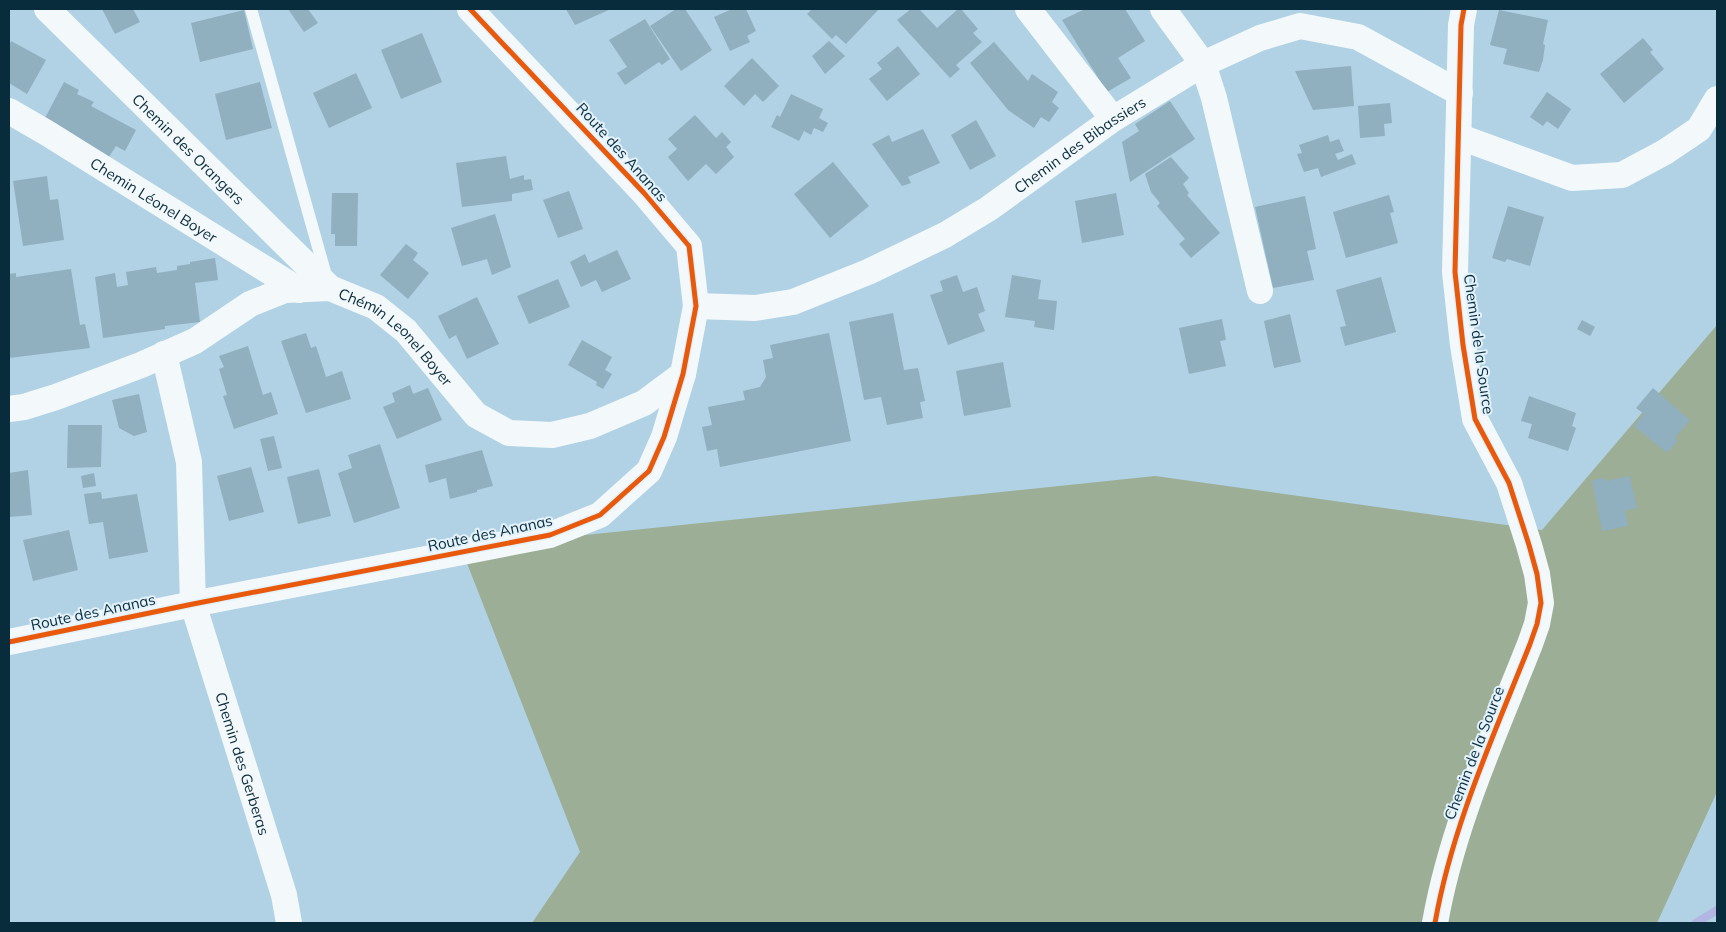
<svg xmlns="http://www.w3.org/2000/svg" width="1726" height="932" viewBox="0 0 1726 932" font-family="Mulish,sans-serif">
	<style>
		.forest { fill: #9cae95 }
		.lines { fill: none; stroke-linecap: round; stroke-linejoin: round }
		.stream { stroke: #b3b5e3; stroke-width: 8 }
		.building { fill: #90afbf }
		.service { stroke: #f3f8fb; stroke-width: 12 }
		.minor { stroke: #f3f8fb; stroke-width: 26 }
		.cycleway-casing { stroke: #e3f2fb; stroke-width: 8 }
		.cycleway { stroke: #e8590c; stroke-width: 5 }
		.labels { text-anchor: middle; dominant-baseline: central; stroke-width: 4; stroke-linejoin: round; paint-order: stroke }
		.street-label { font-size: 15px; fill: #092c3c; stroke: #e3f2fb }
	</style>
	<rect width="100%" height="100%" fill="#b0d2e4"/>
	<path class="forest" d="M1717 325V792L1657 923H532L580 852 461 548 1155 476 1542 530Z"/>
	<g class="lines">
		<path class="stream" d="M1696 923 1717 910"/>
	</g>
	<g class="building">
		<path d="M102 9H133L140 22 115 34Z"/>
		<path d="M288 9H308L318 23 304 32Z"/>
		<path d="M566 9H611L575 25Z"/>
		<path d="M676 9H685L712 50 681 71 650 26Z"/>
		<path d="M732 9H746L756 31 747 36 750 42 730 51 714 17Z"/>
		<path d="M812 9H879L846 44 836 35 832 39 807 14Z"/>
		<path d="M911 9H919L937 28 958 9H961L978 29 973 33 982 42 956 65 960 69 950 78 897 20Z"/>
		<path d="M1085 9H1125L1145 41 1118 58 1131 78 1107 92 1062 20Z"/>
		<path d="M244 10 253 49 200 62 191 23Z"/>
		<path d="M1499 10 1548 20 1543 44 1545 45 1543 60 1539 72 1503 64 1507 49 1490 45Z"/>
		<path d="M645 19 670 59 662 65 659 62 625 85 617 73 627 67 609 40Z"/>
		<path d="M422 33 442 82 401 99 381 50Z"/>
		<path d="M1643 38 1653 50 1650 52 1664 69 1624 103 1600 74Z"/>
		<path d="M11 41 46 60 27 94 9 83V46Z"/>
		<path d="M829 41 845 56 825 74 812 56Z"/>
		<path d="M994 42 1028 81 1032 74 1058 92 1052 102 1059 108 1049 122 1041 117 1034 128 1008 110 970 63Z"/>
		<path d="M898 46 920 74 887 101 869 79 882 69 877 63Z"/>
		<path d="M752 58 779 86 763 102 755 94 744 106 724 86Z"/>
		<path d="M1351 66 1354 106 1313 110 1295 71Z"/>
		<path d="M356 73 372 108 329 128 313 93Z"/>
		<path d="M64 82 79 90 77 94 94 102 91 106 136 130 125 151 116 146 109 157 44 120Z"/>
		<path d="M260 82 272 128 226 140 215 94Z"/>
		<path d="M1547 92 1571 109 1558 129 1547 121 1543 126 1530 117Z"/>
		<path d="M791 94 823 109 819 118 828 123 823 132 814 128 811 135 804 131 799 141 771 127 777 115 780 117Z"/>
		<path d="M1170 101 1195 139 1130 182 1122 142 1139 131 1135 124Z"/>
		<path d="M1390 103 1392 123 1384 124 1385 136 1360 138 1358 106Z"/>
		<path d="M695 115 716 138 722 132 731 142 726 147 734 157 716 174 706 164 688 181 668 157 677 149 668 139Z"/>
		<path d="M976 120 996 156 970 170 951 135Z"/>
		<path d="M923 129 940 163 908 177 911 183 902 186 872 144 889 135 892 142Z"/>
		<path d="M1328 135 1330 142 1339 139 1344 151 1335 154 1338 160 1352 154 1356 164 1321 177 1318 168 1304 172 1297 154 1302 153 1299 145Z"/>
		<path d="M506 156 510 179 524 175V180L531 179 533 190 512 194V201L462 207 456 163Z"/>
		<path d="M1171 157 1189 178 1183 184 1189 193 1187 195 1220 233 1191 258 1179 244 1185 239 1157 206 1160 203 1151 192 1145 174Z"/>
		<path d="M833 162 869 206 830 238 794 194Z"/>
		<path d="M47 176 50 200 58 199 64 240 23 246 13 181Z"/>
		<path d="M569 191 583 229 558 238 543 200Z"/>
		<path d="M332 193H358L357 246H335V234H331Z"/>
		<path d="M1116 193 1124 235 1082 243 1075 201Z"/>
		<path d="M1389 195 1394 212 1390 213 1398 243 1346 258 1333 212Z"/>
		<path d="M1305 196 1316 249 1307 251 1314 280 1273 288 1255 207Z"/>
		<path d="M1508 206 1544 217 1530 266 1507 259 1505 262 1492 258Z"/>
		<path d="M495 214 511 267 492 275 487 259 462 266 451 228Z"/>
		<path d="M406 244 418 253 413 260 429 273 408 299 380 275Z"/>
		<path d="M617 250 631 279 602 292 596 280 581 287 570 262 585 254 589 263Z"/>
		<path d="M215 258 218 280 195 283 200 322 165 326V329L103 338 95 277 115 273 117 287 128 285 126 272 156 267 157 273 177 270V266L190 264V262Z"/>
		<path d="M71 269 80 325 85 324 90 348 9 358V274L16 273V277Z"/>
		<path d="M957 275 963 292 977 287 985 311 978 314 985 331 948 345 930 295 943 291 940 281Z"/>
		<path d="M1012 275 1041 280 1038 299 1057 301 1054 330 1034 327 1035 321 1005 317Z"/>
		<path d="M1381 277 1396 332 1345 346 1340 327 1346 326 1336 290Z"/>
		<path d="M558 279 570 307 529 324 517 296Z"/>
		<path d="M477 297 499 344 467 359 456 335 449 339 438 316Z"/>
		<path d="M893 313 904 370 918 368 925 401 920 402 923 418 887 425 881 397 864 400 849 322Z"/>
		<path d="M1290 314 1301 362 1274 368 1264 321Z"/>
		<path d="M1222 319 1226 340 1220 341 1226 366 1189 374 1179 328Z"/>
		<path d="M1582 320 1595 327 1590 336 1577 329Z"/>
		<path d="M306 333 311 348 316 346 326 377 342 371 351 399 306 413 281 341Z"/>
		<path d="M829 333 851 441 720 467 717 449 707 451 702 427 712 425 708 407 745 400 743 391 760 387 766 377 763 360 773 358 770 345Z"/>
		<path d="M582 340 612 357 605 370 612 374 603 389 596 385 597 382 568 365Z"/>
		<path d="M248 346 263 395 271 392 278 414 234 429 223 396 227 395 219 369 224 367 219 356Z"/>
		<path d="M1003 362 1011 407 964 416 956 371Z"/>
		<path d="M410 385 413 394 428 388 442 420 397 439 383 407 395 402 392 393Z"/>
		<path d="M1653 388 1690 420 1675 438 1678 440 1667 453 1634 426 1644 414 1636 408Z"/>
		<path d="M139 394 147 432 134 436 119 428 112 400Z"/>
		<path d="M1529 396 1576 413 1572 426 1576 428 1568 451 1528 438 1532 424 1521 421Z"/>
		<path d="M68 425H102L101 467 67 468Z"/>
		<path d="M274 436 282 468 268 471 260 439Z"/>
		<path d="M380 444 400 508 354 523 338 473 352 468 348 455Z"/>
		<path d="M482 450 493 486 477 490V492L450 499 446 478 429 483 425 465Z"/>
		<path d="M251 467 264 512 229 521 217 476Z"/>
		<path d="M319 469 331 516 298 524 287 477Z"/>
		<path d="M28 470 32 515 9 517V473Z"/>
		<path d="M94 473 96 486 83 488 81 476Z"/>
		<path d="M1630 476 1637 508 1625 510 1628 526 1602 531 1592 480 1605 478 1606 481Z"/>
		<path d="M101 492 102 499 137 494 148 552 109 559 103 522 89 524 84 494Z"/>
		<path d="M69 530 78 570 33 581 23 540Z"/>
	</g>
	<g class="lines">
		<path class="service" d="M251 9 327 279"/>
		<g class="minor">
			<path id="s1" d="M47 9 330 288"/>
			<path d="M1028 9 1113 119"/>
			<path d="M1163 9 1203 64 1214 98 1260 291"/>
			<path id="s2" d="M9 111 47 133 299 290"/>
			<path d="M1460 137 1572 178 1622 175 1665 152 1699 129 1717 99"/>
			<path id="s3" d="M696 306 755 308 793 302 868 272 945 235 988 209 1113 119 1203 64 1260 38 1300 26 1358 37 1460 93"/>
			<path id="s4" d="M164 354 189 462 193 604 284 895 289 923"/>
			<path id="s5" d="M9 409 24 407 56 397 141 365 195 341 250 304 285 290 330 288 376 307 406 331 476 415 509 433 552 435 590 426 644 403 683 374"/>
			<path d="M9 642 193 604 550 535 600 515 649 471 664 437 683 374 696 306 689 246 644 193 470 9"/>
			<path d="M1435 923C1452 826 1494 735 1530 644L1537 624 1541 603 1537 574 1529 545 1509 483 1475 419 1463 345 1455 272 1461 25 1464 9"/>
		</g>
		<g class="cycleway-casing">
			<g id="cycleway">
				<path d="M9 642 193 604 550 535 600 515 649 471 664 437 683 374 696 306 689 246 644 193 470 9"/>
				<path d="M1435 923C1452 826 1494 735 1530 644L1537 624 1541 603 1537 574 1529 545 1509 483 1475 419 1463 345 1455 272 1461 25 1464 9"/>
			</g>
		</g>
		<use href="#cycleway" class="cycleway"/>
	</g>
	<g class="labels">
		<g class="street-label">
			<text stroke="none"><textPath href="#s3" startOffset="426">Chemin des Bibassiers</textPath></text>
			<text stroke="none"><textPath href="#s1" startOffset="199">Chemin des Orangers</textPath></text>
			<text transform="translate(622 152) rotate(48)">Route des Ananas</text>
			<text stroke="none"><textPath href="#s2" startOffset="170">Chemin Léonel Boyer</textPath></text>
			<text stroke="none"><textPath href="#s5" startOffset="431">Chémin Leonel Boyer</textPath></text>
			<text transform="translate(1479 344) rotate(82)">Chemin de la Source</text>
			<text transform="translate(490 533) rotate(-12)">Route des Ananas</text>
			<text transform="translate(93 612) rotate(-12)">Route des Ananas</text>
			<text transform="translate(1474 753) rotate(-69)">Chemin de la Source</text>
			<text stroke="none"><textPath href="#s4" startOffset="420">Chemin des Gerberas</textPath></text>
		</g>
	</g>
	<rect width="1726" height="932" fill="none" stroke="#092c3c" stroke-width="20"/>
</svg>
